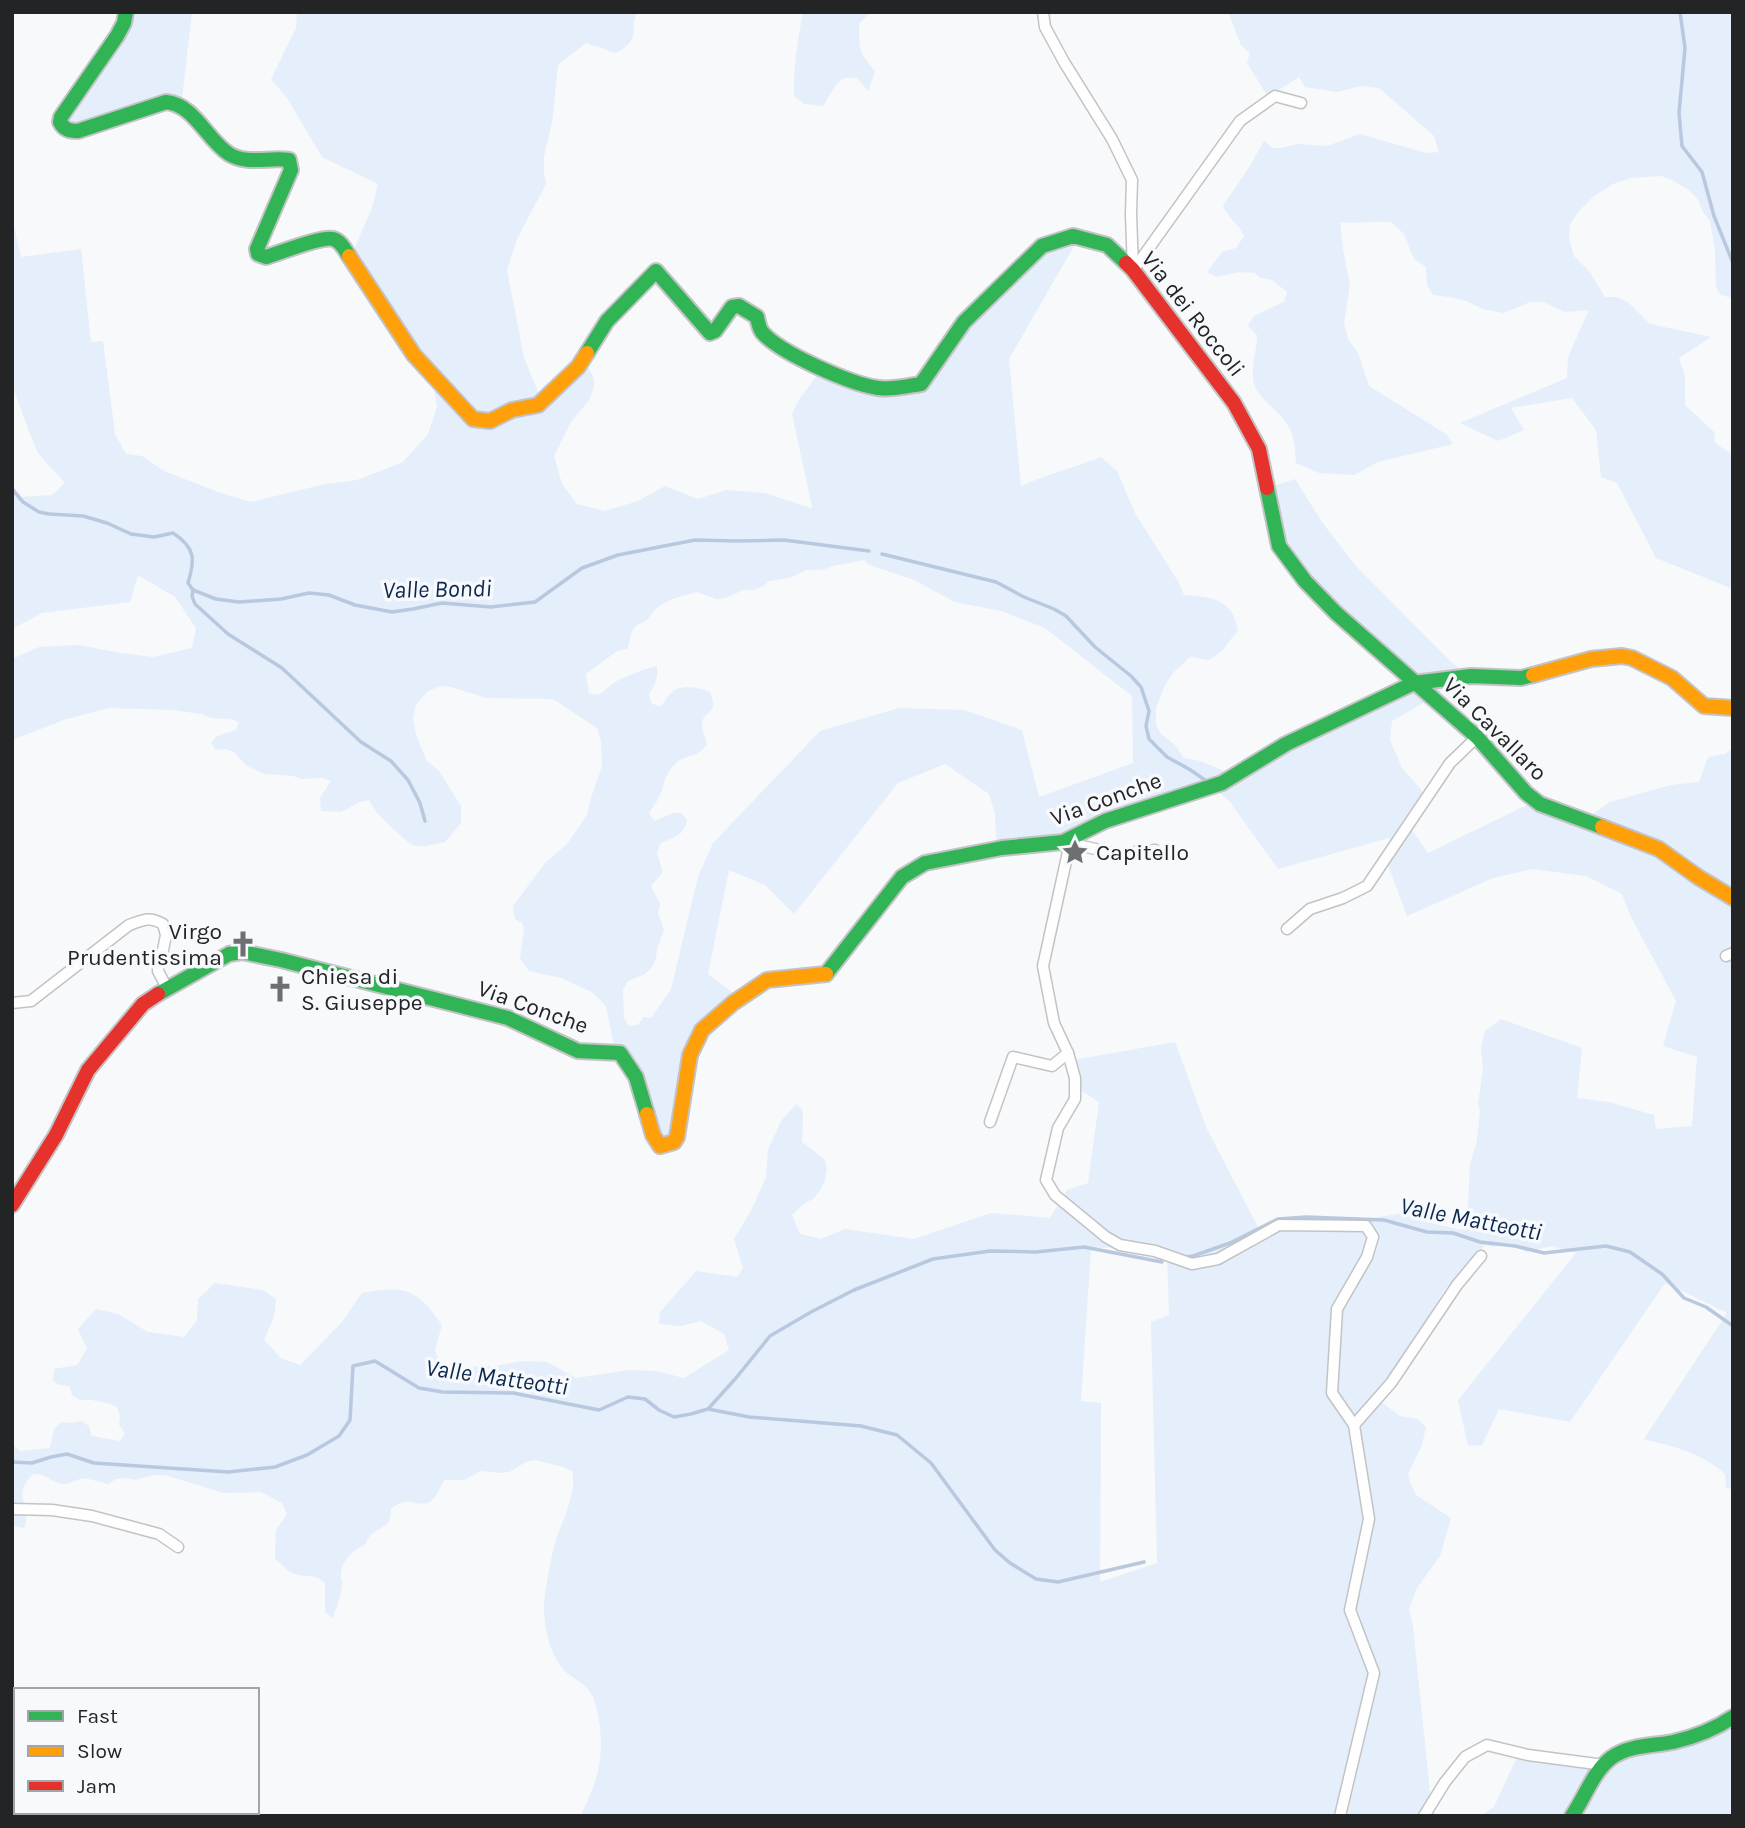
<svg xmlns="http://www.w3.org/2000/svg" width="1745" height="1828" viewBox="0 0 1745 1828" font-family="Karla,sans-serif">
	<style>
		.green { fill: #e5eefb; fill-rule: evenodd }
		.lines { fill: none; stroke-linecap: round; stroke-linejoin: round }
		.stream { stroke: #b8c8de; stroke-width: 3.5 }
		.street-casing { stroke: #c3c3c5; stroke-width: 13 }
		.fast-casing { stroke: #c3c3c5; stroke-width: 18 }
		.slow-casing { stroke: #c3c3c5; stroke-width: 18 }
		.jam-casing { stroke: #c3c3c5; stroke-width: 18 }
		.street { stroke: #fefefe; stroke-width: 10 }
		.fast { stroke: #30b455; stroke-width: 14 }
		.slow { stroke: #ff9f0a; stroke-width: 14 }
		.jam { stroke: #e5322d; stroke-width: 14 }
		.labels { text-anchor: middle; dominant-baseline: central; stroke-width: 7; stroke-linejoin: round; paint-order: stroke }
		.street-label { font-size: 23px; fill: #232425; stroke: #f7f9fc }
		.poi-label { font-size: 23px; fill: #232425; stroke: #f7f9fc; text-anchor: start }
		.water-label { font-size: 24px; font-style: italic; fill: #0b2950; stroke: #f7f9fc }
	</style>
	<rect width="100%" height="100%" fill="#f8f9fb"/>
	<g class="green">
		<path d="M121 12H192L181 107 140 108 57 133 117 33Z"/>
		<path d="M297 12H637C629 33 641 40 616 53L586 43 558 65 552 123 544 156V173L546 184 517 239 507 270 524 358 539 394 585 360 595 382 590 399 571 422 554 456 562 484 577 504 605 511 638 501 665 486 698 499 727 490 765 493 811 508 812 507 792 414 798 401 824 366 839 379 932 382 966 318 1054 247 1078 239 1009 359 1021 486C1046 475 1075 467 1101 457L1117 471 1135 513 1179 583 1184 595C1200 596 1223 597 1232 613 1235 617 1236 625 1238 630L1222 651 1209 660 1190 657 1173 673 1164 687 1156 708V725L1161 734 1175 745 1184 758 1200 761 1234 775 1413 688 1273 541 1262 490 1295 479 1322 522 1355 565 1447 658 1464 673 1432 698 1392 721 1390 740 1402 768 1423 792 1410 827 1428 853 1531 803 1584 820 1610 802 1671 785 1699 782 1708 757 1725 754 1733 748V1489L1726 1488 1725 1474C1700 1452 1675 1447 1644 1439L1727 1313 1665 1283 1570 1422 1499 1409 1482 1445 1468 1446 1458 1400 1576 1253 1552 1246 1527 1252 1509 1243 1493 1247 1485 1245 1465 1270 1444 1290 1412 1344 1379 1392 1380 1401 1400 1416 1417 1419 1426 1427 1422 1445 1408 1474 1410 1482 1416 1495 1451 1518 1440 1556 1417 1588 1409 1609 1413 1627 1432 1812 1443 1816H580C586 1806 598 1777 599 1766 603 1747 601 1702 587 1688 580 1680 568 1676 562 1668 550 1653 545 1631 544 1612 543 1599 551 1558 555 1543 561 1523 578 1492 572 1471L563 1467 535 1460 526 1462 509 1472 500 1473 481 1471 464 1480H445C440 1486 438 1494 433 1499 425 1508 416 1501 406 1502 400 1502 396 1505 391 1509 392 1533 372 1524 366 1544 355 1549 342 1560 341 1573 340 1577 342 1580 342 1584 341 1595 337 1607 333 1618L325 1612V1583C313 1572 306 1579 293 1573 286 1571 281 1563 275 1559L276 1530 287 1514 282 1503 261 1492 224 1493 165 1475H154L135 1480 126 1478 116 1479 108 1484C99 1482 90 1478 80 1479 73 1481 66 1486 59 1483 47 1479 47 1474 33 1474 10 1497 33 1504 24 1528L14 1526 12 1523V1445L21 1451 50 1448 54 1429 61 1422 71 1423 81 1421 89 1426 92 1436 120 1441 125 1433 119 1425 120 1416 117 1407C106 1402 92 1399 80 1400L72 1395 69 1386 60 1385 53 1381 54 1369 77 1365 87 1349 78 1329 96 1309 118 1314 148 1332 184 1337 197 1320 198 1299 215 1283 263 1290 276 1299 274 1317 264 1340 281 1358 300 1365 342 1322 362 1293C405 1285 417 1289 442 1325L435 1350 441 1365 455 1367 496 1366 522 1361 547 1362 576 1378 630 1370 656 1371 684 1378 729 1350 724 1334 701 1321 680 1326 659 1324 660 1312 696 1271 737 1277 743 1268 734 1239 752 1209 766 1177 768 1150 781 1121 796 1104 802 1109 803 1116 802 1142 824 1159 827 1167 825 1180 821 1189 813 1199 805 1203 792 1215 800 1234 821 1239 845 1229 914 1239 991 1213 1050 1218 1067 1190 1088 1183 1099 1102 1077 1088 1073 1060 1175 1042 1207 1129 1260 1231 1328 1221 1373 1218 1404 1213 1427 1222 1461 1230 1462 1216 1468 1206 1470 1164 1477 1141 1480 1110 1478 1104 1483 1069 1481 1048 1485 1031 1501 1019 1582 1048 1577 1098 1609 1102 1654 1115 1656 1129 1692 1126 1697 1057 1663 1046 1676 1001 1631 917 1622 894 1586 876 1532 869 1493 878 1407 916 1388 865 1395 848 1389 838 1278 869 1230 802 1213 787 1131 821 1067 844 997 851 995 814 989 794 945 764 898 783 794 914 765 885 729 870 708 974 741 999 702 1034 678 1070 679 1132 657 1148 649 1143 626 1068 616 1055 606 1006 592 992 561 978 529 971 520 959 524 929 522 923 515 919 513 906 545 863 567 844 587 815 591 798 602 766 601 741 597 728 553 699 486 698 451 687 441 686 428 691 416 705 413 718 416 735 427 761 439 771 461 806V823L445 842 426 846H414L404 839 377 813 369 800 360 802 341 812 321 811 320 798 331 781 323 778 302 779 293 776 265 774 247 766 234 752 225 749 216 750 211 743 217 736 236 730 239 722 230 719 211 718 202 714 172 710 108 708 64 720 12 740V659L39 647 79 645 120 653 153 657 192 648 196 628 175 597 138 575 130 602 42 613 12 629V485L22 497 52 495 65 483 38 453 28 429 12 384V218L21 257 81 249 91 342 103 341 115 434 126 454 142 456 164 471 218 492 251 502 325 484 357 480 403 462 428 434 437 407 432 378 350 259 372 208 378 184 322 157 287 98 271 79 296 28ZM865 560 867 564 914 580 955 602 1001 611 1045 628 1132 696 1133 763 1039 797 1022 730 964 710 899 708 820 731 713 843 698 877 671 989 651 1018 643 1017 638 1025 629 1026 624 1018 623 990 628 981 645 974 652 967 656 958 657 949 664 930 658 913 660 904 651 886 663 872 657 853 660 844C674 836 681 839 687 821L682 813H673L654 821 649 813C652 808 656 803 658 799 666 785 662 777 675 764 687 753 697 759 707 744 706 738 702 731 702 725 702 710 720 715 710 692 699 687 680 684 671 693 667 697 664 703 660 707L651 703 649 694C655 685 658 678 657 666 644 669 629 675 617 681 610 685 605 691 598 695L589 693 586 674 617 651 627 649C630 643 630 634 634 628 638 623 644 623 648 619 651 616 652 612 655 610 666 599 683 596 697 592L716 599 726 598 743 590H753L762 587 769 581 789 578 807 570H823L832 566ZM1129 1247 1167 1254 1169 1315 1151 1322 1157 1563 1100 1582 1101 1403 1081 1401 1091 1248Z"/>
		<path d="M803 12H870L859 24C860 33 858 44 862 53 864 59 871 65 875 72L868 91 857 78H845L837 83 823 106 804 104 794 96C793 68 798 40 803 12Z"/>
		<path d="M1228 12H1733V299L1720 294 1716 287 1715 250 1710 221 1703 212 1697 198 1690 191 1674 181 1661 176 1631 178 1613 184 1594 196 1579 211 1570 224 1569 239 1574 256 1589 271 1605 297H1617L1628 302 1650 324 1711 337 1679 358 1685 376V405L1714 432 1715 443 1733 455V589L1656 558 1617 483 1601 477 1596 430 1572 398 1511 408 1524 430 1498 441 1460 423 1567 378 1568 357 1589 310 1565 312 1544 302H1530L1503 313 1483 309 1466 301 1450 297 1433 295 1427 285 1426 267 1414 259 1404 234 1391 222C1373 221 1357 224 1340 222L1343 249 1350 285 1344 323 1348 339 1358 353 1369 386 1446 434 1453 444 1378 462 1354 475 1319 473 1296 463C1295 453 1295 440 1291 431 1283 412 1261 403 1254 384 1250 371 1257 349 1257 335L1248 326 1254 316 1284 302 1287 292 1272 280 1261 278 1255 273 1239 272 1217 277 1207 272 1222 252 1236 248 1244 236C1239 224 1229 219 1223 206 1237 184 1253 164 1264 140L1272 148H1280L1298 144 1327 146 1360 134 1426 153 1439 152 1434 136 1379 88 1361 86 1337 92 1305 87 1299 77 1268 97 1247 63 1250 53 1241 45Z"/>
		<path d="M1733 1717V1816H1480L1494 1807 1517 1757 1601 1769 1609 1758Z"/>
		<path d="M12 1792H16V1812H141L140 1816H12Z"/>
	</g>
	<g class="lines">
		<g class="stream">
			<path d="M1680 12 1685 48 1679 113 1682 146 1702 172 1714 216 1733 263"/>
			<path d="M12 489 23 502 39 512 49 514 83 516 107 523 131 534 154 537 173 533C196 548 195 560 188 583L193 590 192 596 195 604 228 634 282 668 361 742 391 761 408 780 420 803 425 821"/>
			<path d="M882 554 996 582 1024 597 1054 609 1066 616 1095 647 1131 676 1141 687 1149 711 1146 726 1149 739 1167 757 1189 769 1205 780"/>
			<path d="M193 590 216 599 239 602 281 599 309 593 329 595 355 605 392 612 413 609 442 603 491 607 535 602 582 568 618 555 695 540 736 541 784 540 869 551"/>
			<path d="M1184 1257 1193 1256 1230 1243 1278 1219 1306 1217 1384 1220 1427 1232 1453 1233 1480 1242 1515 1246 1544 1253 1606 1246 1630 1252 1662 1274 1684 1298 1706 1307 1733 1326"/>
			<path d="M708 1409 736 1378 770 1336 811 1312 854 1290 933 1259 990 1251 1036 1252 1084 1247 1162 1262"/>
			<path d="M12 1462 32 1463 51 1457 67 1454 94 1463 228 1472 275 1467 307 1455 339 1436 350 1420 353 1366 375 1361 419 1388 443 1392 513 1393 599 1410 628 1397 645 1399 659 1410 674 1417 691 1414 708 1409 749 1417 861 1426 897 1435 931 1463 995 1550 1010 1563 1036 1579 1058 1582 1144 1562"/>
		</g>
		<g class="street-casing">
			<g id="street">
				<path d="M1043 12 1045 27 1064 62 1112 139 1132 180 1131 214 1133 270"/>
				<path d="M1134 269 1240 121 1275 96 1301 103"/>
				<path d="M1063 842 1068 852 1043 966 1054 1023 1068 1053 1075 1078V1099L1058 1128 1046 1180 1055 1195 1106 1237 1120 1245 1155 1251 1192 1264 1218 1259 1279 1225 1366 1226 1373 1237 1367 1257 1337 1309 1332 1393 1354 1425 1369 1519 1350 1610 1374 1673 1340 1816"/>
				<path d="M1064 842 1118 854 1155 850"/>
				<path d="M1287 929 1310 909 1343 898 1367 886 1450 763 1477 737"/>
				<path d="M1726 956 1733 953"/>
				<path d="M12 1003 31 1001 129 925C143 920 149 916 163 924L166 935 162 955 158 965V971L167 988"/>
				<path d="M990 1122 1013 1057 1052 1066 1068 1053"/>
				<path d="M1354 1425 1391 1383 1457 1285 1481 1256"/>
				<path d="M12 1509 52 1510 92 1516 159 1534 178 1547"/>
				<path d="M1424 1816 1445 1782 1465 1757 1487 1745 1528 1755 1604 1765"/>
			</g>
		</g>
		<g class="fast-casing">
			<g id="fast">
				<path d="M126 12 124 23 117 36 61 117 60 122C64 130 70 131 78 131L166 102C195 105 206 139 229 154 246 165 270 157 289 160L291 170 257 249 258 254 266 257C279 253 322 236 333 239 341 241 345 250 349 256"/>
				<path d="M587 353 607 321 656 271 710 333 715 331 732 307 739 306 757 317C758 322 759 328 762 332 779 353 851 384 878 388 892 390 907 386 921 384L964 322 1042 246 1073 236 1107 245 1126 263"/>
				<path d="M1267 488 1279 546 1305 581 1336 613 1477 737 1526 793 1540 804 1602 827"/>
				<path d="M826 974 902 877 925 863 1002 848 1063 842 1105 821 1222 783 1286 744 1414 683 1471 676 1521 678 1533 675"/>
				<path d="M158 994 229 954 242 952 281 960 508 1018 578 1051 620 1053 636 1077 647 1114"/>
				<path d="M1572 1816C1585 1797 1593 1772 1611 1758 1628 1745 1653 1746 1673 1742 1695 1737 1715 1729 1733 1717"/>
			</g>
		</g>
		<g class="slow-casing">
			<g id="slow">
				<path d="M349 256 414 355 473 419 490 421 512 410 538 405 578 367 587 353"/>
				<path d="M1533 675 1591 659 1622 656 1632 658 1672 678 1704 706 1733 708"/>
				<path d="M1602 827 1659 849 1698 877 1733 898"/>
				<path d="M647 1114 653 1135 660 1146 674 1142 677 1137 690 1055 702 1030 733 1003 767 980 826 974"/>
			</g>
		</g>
		<g class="jam-casing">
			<g id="jam">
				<path d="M1126 263 1133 270 1234 403 1259 449 1267 488"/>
				<path d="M12 1205 56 1135 88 1070 143 1004 158 994"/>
			</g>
		</g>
		<use href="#street" class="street"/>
		<use href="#fast" class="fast"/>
		<use href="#slow" class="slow"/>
		<use href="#jam" class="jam"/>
	</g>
	<defs>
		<g id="sight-bare" transform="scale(2.1)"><path d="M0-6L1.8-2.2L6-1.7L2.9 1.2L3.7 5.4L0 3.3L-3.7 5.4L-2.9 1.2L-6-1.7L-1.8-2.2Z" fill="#6e6f70" stroke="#f7f9fc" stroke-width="2.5" paint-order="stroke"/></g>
		<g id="church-bare" transform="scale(2.1)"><path d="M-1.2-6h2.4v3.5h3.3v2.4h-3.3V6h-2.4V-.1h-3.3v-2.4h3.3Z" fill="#6e6f70" stroke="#f7f9fc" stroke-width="2.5" paint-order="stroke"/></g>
	</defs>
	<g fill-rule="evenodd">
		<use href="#sight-bare" x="1075" y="852"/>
		<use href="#church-bare" x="243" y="944"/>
		<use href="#church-bare" x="280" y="989"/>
	</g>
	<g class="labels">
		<g class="street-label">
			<text transform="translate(1193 314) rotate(52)">Via dei Roccoli</text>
			<text transform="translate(1495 729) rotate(45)">Via Cavallaro</text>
			<text transform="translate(1106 799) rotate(-20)">Via Conche</text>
			<text transform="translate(533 1007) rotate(20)">Via Conche</text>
		</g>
		<g class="poi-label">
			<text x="1096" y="852">Capitello</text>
			<text x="222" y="931" text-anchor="end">Virgo<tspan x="222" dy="26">Prudentissima</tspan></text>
			<text x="301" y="976">Chiesa di<tspan x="301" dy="26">S. Giuseppe</tspan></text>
		</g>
		<g class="water-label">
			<text transform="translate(437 589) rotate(-1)">Valle Bondi</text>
			<text transform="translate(1471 1219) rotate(11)">Valle Matteotti</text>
			<text transform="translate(497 1377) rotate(8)">Valle Matteotti</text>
		</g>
	</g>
	<rect width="1745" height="1828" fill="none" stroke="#232425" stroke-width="28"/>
	<rect x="14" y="1688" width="245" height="126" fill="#f7f9fc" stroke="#a2a4a6" stroke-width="2"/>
	<rect x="28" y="1711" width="35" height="10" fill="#30b455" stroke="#a2a4a6" stroke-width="2"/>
	<text x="77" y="1723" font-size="21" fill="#232425">Fast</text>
	<rect x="28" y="1746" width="35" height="10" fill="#ff9f0a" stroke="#a2a4a6" stroke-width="2"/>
	<text x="77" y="1758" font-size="21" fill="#232425">Slow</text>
	<rect x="28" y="1781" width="35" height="10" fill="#e5322d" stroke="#a2a4a6" stroke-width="2"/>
	<text x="77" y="1793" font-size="21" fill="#232425">Jam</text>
</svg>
